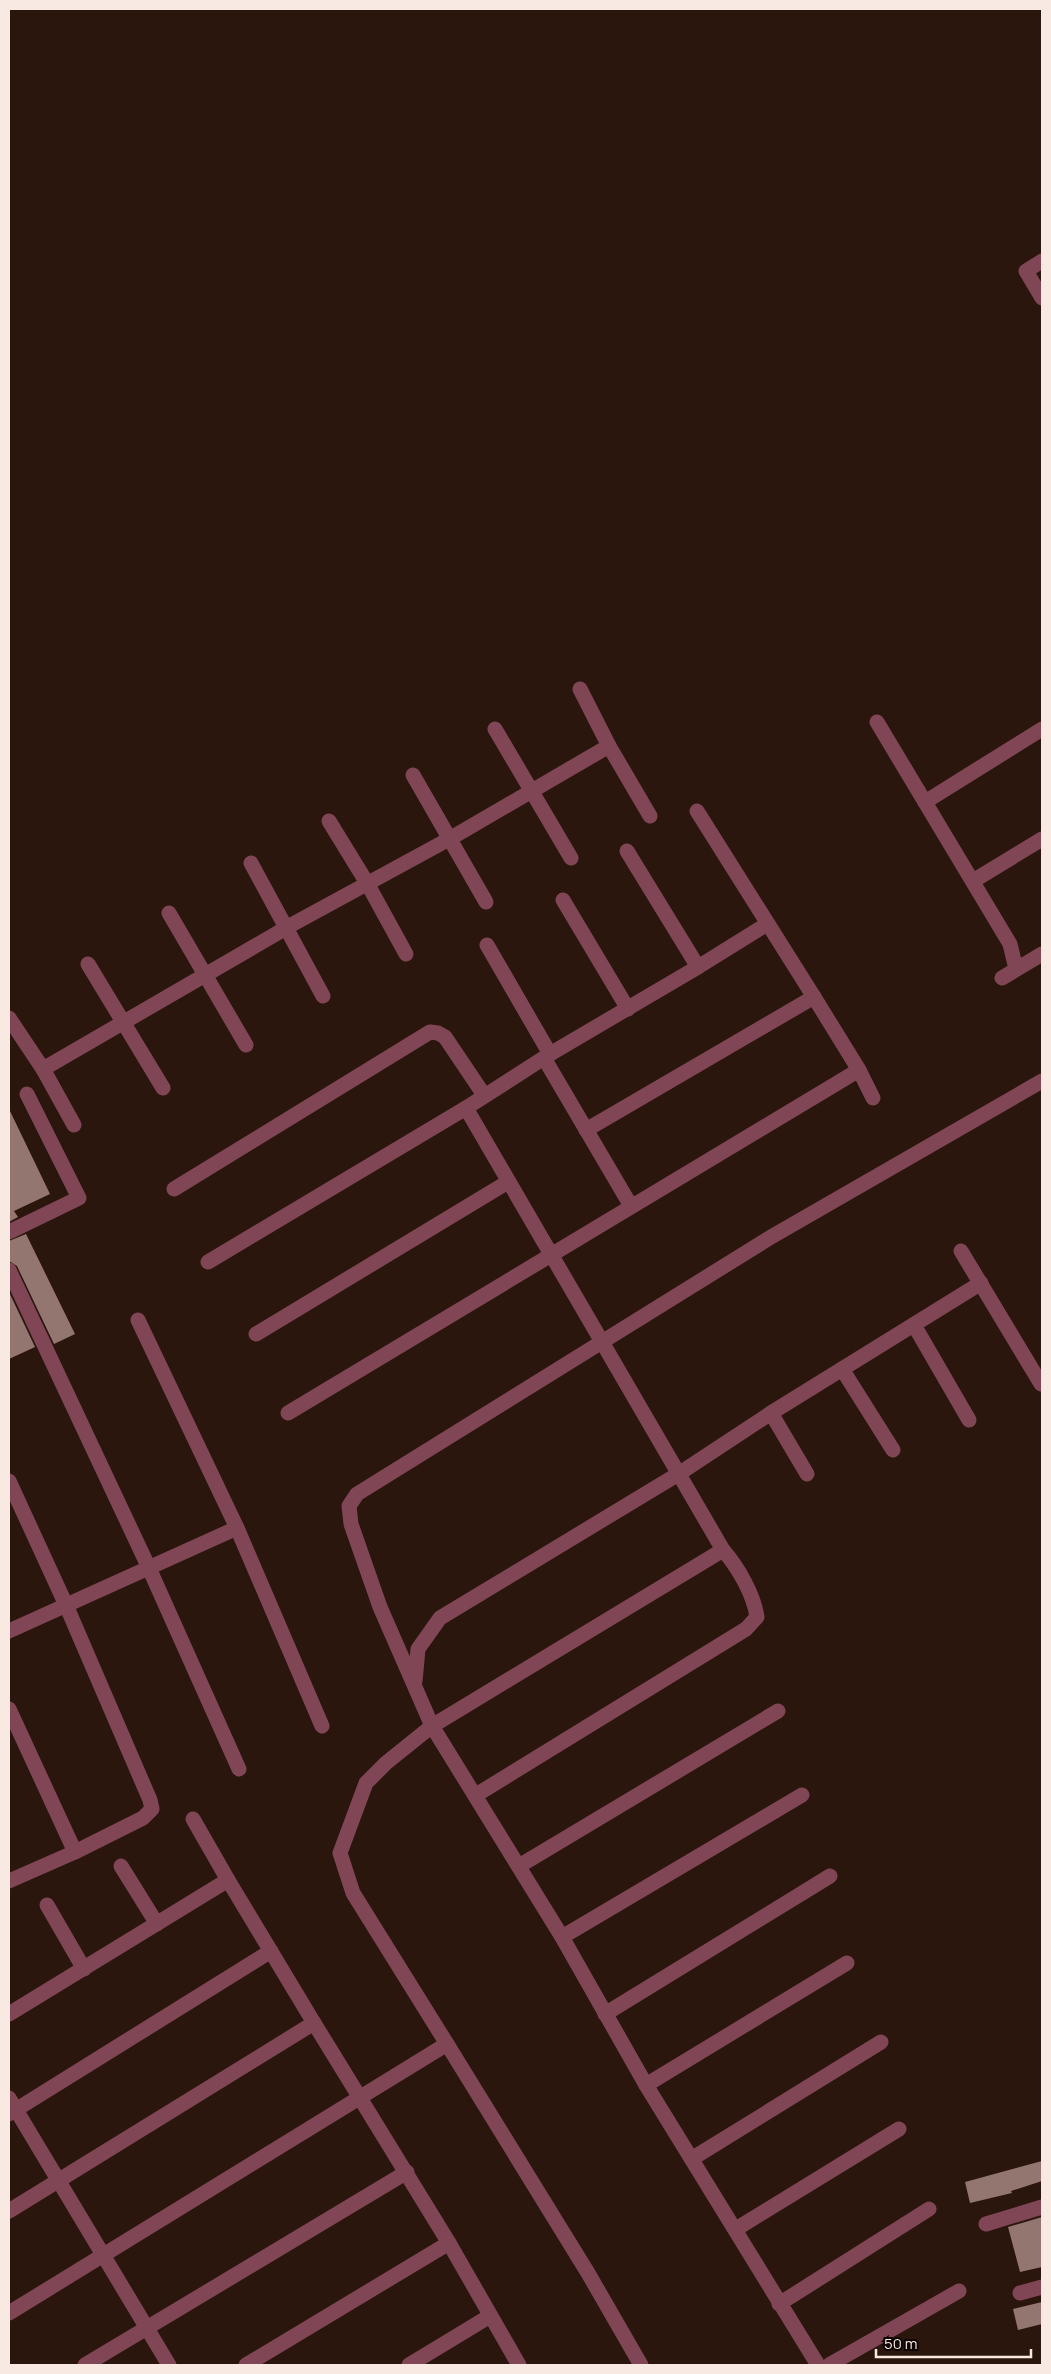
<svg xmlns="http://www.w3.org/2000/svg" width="1051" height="2374" viewBox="0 0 1051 2374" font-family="Manrope,sans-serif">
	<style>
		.building { fill: #937670 }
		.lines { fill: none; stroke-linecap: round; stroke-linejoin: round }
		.street { stroke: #814655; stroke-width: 15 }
	</style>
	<rect width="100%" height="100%" fill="#2b160d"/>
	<g class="building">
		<path d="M9 1109 50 1194 14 1211 18 1217 9 1222Z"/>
		<path d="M26 1234 75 1334 54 1344 17 1266 9 1261V1241Z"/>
		<path d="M9 1292 35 1347 9 1359Z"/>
		<path d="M1042 2161V2181L1011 2191 1012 2193 970 2203 965 2182Z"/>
		<path d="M1042 2217V2267L1020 2272 1008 2227Z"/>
		<path d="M1042 2302V2324L1018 2330 1013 2309Z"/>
	</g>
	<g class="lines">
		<g class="street">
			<path d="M1042 261 1026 271 1042 298"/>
			<path d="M580 689 609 746 650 816"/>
			<path d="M877 722 1010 944 1016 969"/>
			<path d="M495 729 571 858"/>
			<path d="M413 775 486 902"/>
			<path d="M925 802 1042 729"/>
			<path d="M697 811 814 997 859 1070 873 1098"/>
			<path d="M329 821 367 883 406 954"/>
			<path d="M251 863 323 996"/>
			<path d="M973 881 1042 839"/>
			<path d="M563 900 628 1009"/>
			<path d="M169 913 246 1045"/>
			<path d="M487 945 550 1054"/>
			<path d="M88 964 163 1088"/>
			<path d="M698 967 767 924"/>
			<path d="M1002 978 1042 954"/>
			<path d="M9 1018 43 1069 293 924 451 838 609 746"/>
			<path d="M544 1058 631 1206"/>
			<path d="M43 1069 74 1125"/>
			<path d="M466 1108 550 1054 698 967 627 851"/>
			<path d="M586 1130 814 997"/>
			<path d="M174 1189 430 1032 438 1033 445 1037 484 1095"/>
			<path d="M9 1232 79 1198 27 1094"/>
			<path d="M961 1251 1041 1384"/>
			<path d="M208 1262 466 1108 723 1550C738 1567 754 1595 757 1617L746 1629 476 1795"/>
			<path d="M9 1270 149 1568 239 1769"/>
			<path d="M138 1320 237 1528 322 1726"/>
			<path d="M914 1325 969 1420"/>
			<path d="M256 1334 508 1182"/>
			<path d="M842 1369 893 1450"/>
			<path d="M288 1413 859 1070"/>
			<path d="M771 1413 807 1474"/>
			<path d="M9 1481 66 1605 150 1800 152 1809 143 1818 75 1852 9 1881"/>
			<path d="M9 1631 237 1528"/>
			<path d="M415 1681 418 1649 440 1618 680 1473 771 1413 981 1283"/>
			<path d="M9 1709 75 1852"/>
			<path d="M193 1819 228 1880"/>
			<path d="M121 1866 157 1924"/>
			<path d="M519 1866 778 1711"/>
			<path d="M47 1905 84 1969"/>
			<path d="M562 1937 802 1795"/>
			<path d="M9 2014 228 1880 314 2023 449 2243 519 2365"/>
			<path d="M605 2014 830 1876"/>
			<path d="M447 2044 353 1893 340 1853 366 1783 386 1763 432 1726 723 1550"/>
			<path d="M646 2085 847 1963"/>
			<path d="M9 2098 169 2365"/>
			<path d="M9 2114 271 1951"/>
			<path d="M693 2158 881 2042"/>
			<path d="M9 2211 314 2023"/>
			<path d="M986 2224 1042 2207"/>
			<path d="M736 2229 899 2129"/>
			<path d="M1020 2293 1042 2287"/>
			<path d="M779 2304 929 2209"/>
			<path d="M9 2313 447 2044 588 2273 641 2365"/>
			<path d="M85 2365 407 2172"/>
			<path d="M246 2365 449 2243"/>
			<path d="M409 2365 490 2316"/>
			<path d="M818 2365 646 2085 562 1937 432 1726 380 1607 351 1524 349 1506 357 1494 771 1237 1042 1081"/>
			<path d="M829 2365 959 2291"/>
		</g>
	</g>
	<rect width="1051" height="2374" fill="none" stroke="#f9e9e3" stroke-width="20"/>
	<path d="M876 2349v8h155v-8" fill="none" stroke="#f9e9e3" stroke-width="2.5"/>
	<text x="884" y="2349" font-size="15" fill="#f9e9e3" stroke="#0d0503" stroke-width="4" paint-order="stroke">50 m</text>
</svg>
